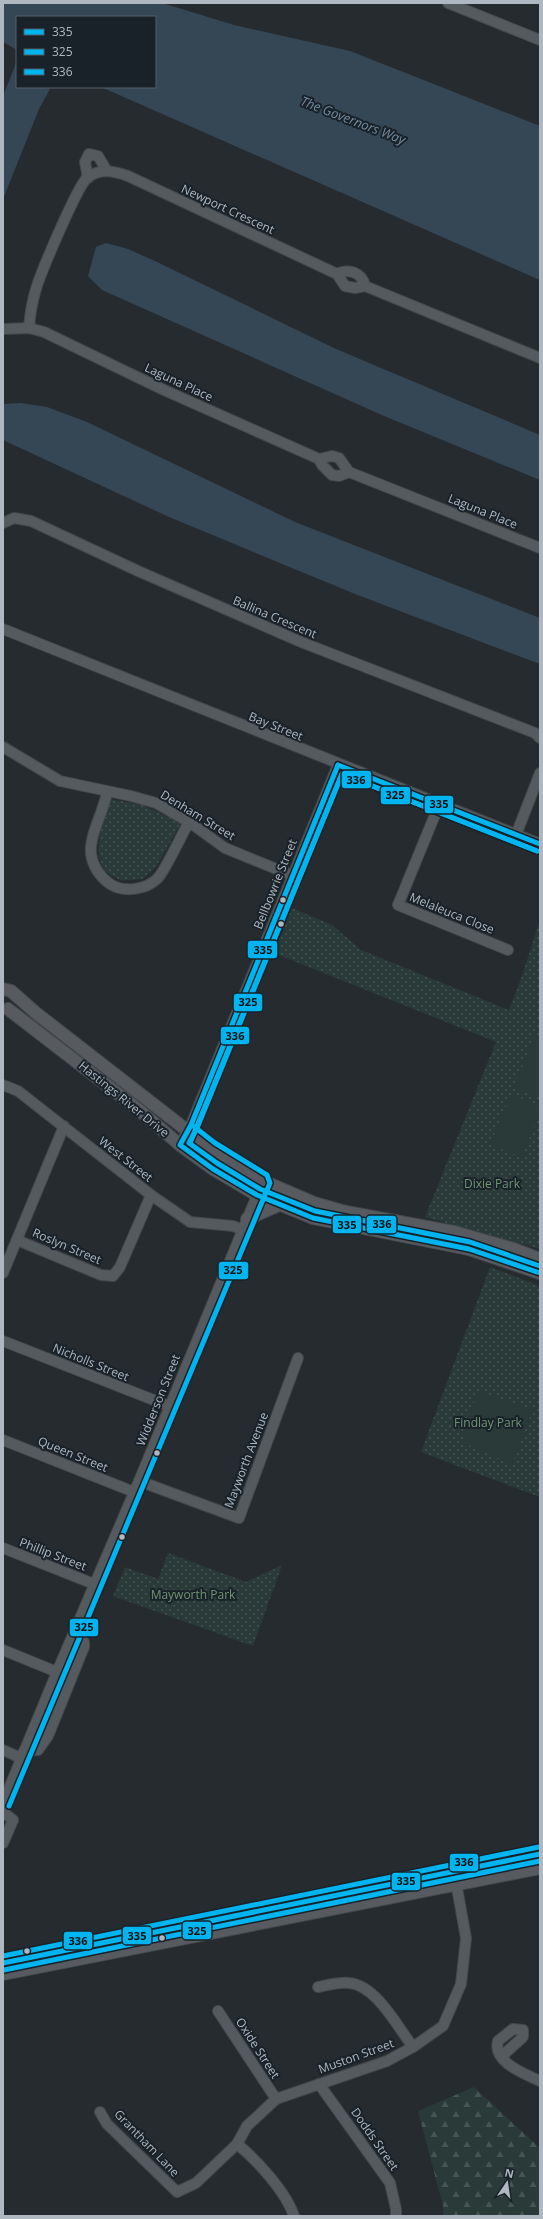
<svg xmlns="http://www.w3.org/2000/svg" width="543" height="2219" viewBox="0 0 543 2219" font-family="'Open Sans',sans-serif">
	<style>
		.forest { fill: url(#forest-firs) }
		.park { fill: url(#park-dots) }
		.pitch { fill: #293a38 }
		.water { fill: #354755 }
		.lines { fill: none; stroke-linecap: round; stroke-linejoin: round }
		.minor-casing { stroke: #43474a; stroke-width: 12 }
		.major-casing { stroke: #43484c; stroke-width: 14 }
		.minor { stroke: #555a5e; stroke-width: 10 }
		.major { stroke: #575b60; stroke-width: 12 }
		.bus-1-casing { stroke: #1a2229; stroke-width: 8 }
		.bus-2-casing { stroke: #1a2229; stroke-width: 8 }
		.bus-3-casing { stroke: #1a2229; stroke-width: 8 }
		.bus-1 { stroke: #00b5ef; stroke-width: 5 }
		.bus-2 { stroke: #00b5ef; stroke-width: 5 }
		.bus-3 { stroke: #00b5ef; stroke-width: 5 }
		.bus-dot { fill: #afb8c1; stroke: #1a2229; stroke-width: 1.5 }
		.labels { text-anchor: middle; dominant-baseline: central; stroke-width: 4; stroke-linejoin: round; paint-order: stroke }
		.street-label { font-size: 12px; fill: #afb8c1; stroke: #1a2229 }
		.park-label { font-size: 12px; fill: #709574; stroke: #1a2229 }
		.water-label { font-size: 13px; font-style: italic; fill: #728da2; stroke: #1a2229 }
		.line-badge { stroke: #1a2229; stroke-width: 1.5 }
		.pale-badge-label { font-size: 11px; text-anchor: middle; font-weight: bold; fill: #111 }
	</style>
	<defs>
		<pattern id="forest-firs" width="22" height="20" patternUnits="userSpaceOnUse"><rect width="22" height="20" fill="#293a38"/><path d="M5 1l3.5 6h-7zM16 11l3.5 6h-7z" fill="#465453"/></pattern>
		<pattern id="park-dots" width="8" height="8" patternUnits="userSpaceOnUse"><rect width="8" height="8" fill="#293a38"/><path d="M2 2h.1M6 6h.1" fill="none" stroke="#465453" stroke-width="1.8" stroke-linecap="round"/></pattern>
	</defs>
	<rect width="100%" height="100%" fill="#262b2f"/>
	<path class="forest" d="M474 2087 540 2148V2216H443V2206L418 2111Z"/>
	<g class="park">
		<path d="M110 799 142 805 181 823 156 867 142 879C135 879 124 882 118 879 85 866 103 824 110 799Z"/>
		<path d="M292 908 332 925 361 950 509 1010 522 976 540 920V1249L425 1217 496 1042 274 953Z"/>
		<path d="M490 1267 540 1286V1497L421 1452Z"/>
		<path d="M168 1553 246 1582 282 1565 253 1646 113 1596 125 1567 158 1579Z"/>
	</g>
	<g class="pitch">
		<path d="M534 1037 540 1039V1098L514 1087Z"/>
		<path d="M511 1094 540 1106V1112L522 1157 490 1145Z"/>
		<path d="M478 1391 533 1410 512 1464 466 1444 462 1435Z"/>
	</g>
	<g class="water">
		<path d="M3 3H162L234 25 350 51 540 126V280L101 87H155V17H17V50L3 42Z"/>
		<path d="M17 61V87H51L39 109 3 199V96Z"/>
		<path d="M106 243 128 249 157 262 336 349 540 435V480L384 416 102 290 88 276 96 247Z"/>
		<path d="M21 403 47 407 87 422 295 522 540 618V664L355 594 169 517 3 440V404Z"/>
	</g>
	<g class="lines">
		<g class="minor-casing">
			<g id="minor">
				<path d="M448 3 540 40"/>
				<path d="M88 178 85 162 89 154 98 156 107 171"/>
				<path d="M337 274C348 268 362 272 365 286"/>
				<path d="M29 328C30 314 32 302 36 289 41 272 77 187 87 178 100 168 114 171 128 176L337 274 345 286 355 288 365 286 540 358"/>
				<path d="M3 329 29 328 44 332 164 390 319 459 332 456 339 458 349 472 540 548"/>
				<path d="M319 459 322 465 332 475 339 476 349 472"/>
				<path d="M3 523 14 518 31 521 138 571 301 642 535 733 540 738"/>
				<path d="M3 629 540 844"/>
				<path d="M3 747 60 781 131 796 156 803 189 822 225 848 291 875"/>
				<path d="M107 792C104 811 89 835 91 854 93 867 99 876 110 884 124 893 146 890 158 878 166 869 182 834 189 822"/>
				<path d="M439 805 398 905 508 950"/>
				<path d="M516 835 540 773"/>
				<path d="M3 1085 18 1091 151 1195 190 1222 233 1226 243 1230"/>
				<path d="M180 1145 191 1125 338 765"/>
				<path d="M17 1240 101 1275 113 1276 120 1267 151 1195"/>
				<path d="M3 1273 64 1126"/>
				<path d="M3 1341 169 1406"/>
				<path d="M3 1440 134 1492"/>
				<path d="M139 1481 239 1518 298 1358"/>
				<path d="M3 1548 94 1584"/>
				<path d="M3 1650 57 1672"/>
				<path d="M3 1750 21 1758"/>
				<path d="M24 1751 38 1750 48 1736 84 1647V1642L75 1629"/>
				<path d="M3 1803 57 1672 139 1481 263 1181"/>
				<path d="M3 1812 13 1820 3 1843"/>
				<path d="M318 1987C328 1985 339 1982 349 1983 376 1985 397 2026 413 2047"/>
				<path d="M218 2011 276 2099"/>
				<path d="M502 2056 523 2037V2030L513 2029 498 2041C492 2062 525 2074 540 2081"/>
				<path d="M319 2084 390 2183 396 2209V2216"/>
				<path d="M100 2112 107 2124 177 2192 196 2183 237 2144 247 2126 276 2099 387 2061 413 2047 443 2026 461 1984 466 1938 454 1871"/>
				<path d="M237 2144C257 2160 286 2192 294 2216"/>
			</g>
		</g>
		<g class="major-casing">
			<g id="major">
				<path d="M3 989 11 991 36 1013 211 1149 263 1181 314 1203 346 1212 454 1232 514 1249 540 1259"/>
				<path d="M8 1009 139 1110 180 1145 213 1169 257 1195 313 1218 469 1249 540 1273"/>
				<path d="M247 1219 279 1205"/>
				<path d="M3 1963 540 1854"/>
				<path d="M3 1974 540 1868"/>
			</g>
		</g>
		<use href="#minor" class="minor"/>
		<use href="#major" class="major"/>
		<g class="bus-1-casing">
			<g id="bus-1">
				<path d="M338 765 191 1125 180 1145 213 1169 257 1195 313 1218 469 1249 540 1273"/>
				<path d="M338 765 540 844"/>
				<path d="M3 1963 540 1854"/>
			</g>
		</g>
		<g class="bus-2-casing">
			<g id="bus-2">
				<path d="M190 1143 342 774 537 851"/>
				<path d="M9 1806 270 1183 267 1175 215 1143 192 1125"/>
				<path d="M4 1970 540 1861"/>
			</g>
		</g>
		<g class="bus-3-casing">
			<g id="bus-3">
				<path d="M537 851 342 774 197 1128 189 1143 217 1163 260 1189 315 1211 470 1242 540 1266"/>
				<path d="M3 1956 539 1847"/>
			</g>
		</g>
		<use href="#bus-1" class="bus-1"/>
		<use href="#bus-2" class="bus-2"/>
		<use href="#bus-3" class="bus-3"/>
	</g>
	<g class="bus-dot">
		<circle cx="283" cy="900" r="3.5"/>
		<circle cx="281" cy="924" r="3.5"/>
		<circle cx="157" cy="1453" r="3.5"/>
		<circle cx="122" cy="1537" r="3.5"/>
		<circle cx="162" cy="1938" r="3.5"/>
		<circle cx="27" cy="1951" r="3.5"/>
	</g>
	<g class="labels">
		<g class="street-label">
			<text transform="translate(228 209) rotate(25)">Newport Crescent</text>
			<text transform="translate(179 382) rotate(25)">Laguna Place</text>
			<text transform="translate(483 511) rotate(22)">Laguna Place</text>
			<text transform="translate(275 617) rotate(23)">Ballina Crescent</text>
			<text transform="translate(276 726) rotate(22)">Bay Street</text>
			<text transform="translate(198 815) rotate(31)">Denham Street</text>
			<text transform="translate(275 884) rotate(-68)">Bellbowrie Street</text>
			<text transform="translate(452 913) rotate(22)">Melaleuca Close</text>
			<text transform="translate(124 1099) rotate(39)">Hastings River Drive</text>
			<text transform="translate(126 1159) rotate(38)">West Street</text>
			<text transform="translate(67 1246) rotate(23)">Roslyn Street</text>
			<text transform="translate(91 1362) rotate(22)">Nicholls Street</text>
			<text transform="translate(158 1400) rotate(-68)">Widderson Street</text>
			<text transform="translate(73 1454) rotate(22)">Queen Street</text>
			<text transform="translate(246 1460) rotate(-69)">Mayworth Avenue</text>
			<text transform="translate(53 1554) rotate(21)">Phillip Street</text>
			<text transform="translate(258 2048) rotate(57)">Oxide Street</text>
			<text transform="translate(356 2056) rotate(-20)">Muston Street</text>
			<text transform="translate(375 2139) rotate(55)">Dodds Street</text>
			<text transform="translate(147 2143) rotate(46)">Grantham Lane</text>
		</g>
		<g class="park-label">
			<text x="492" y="1183">Dixie Park</text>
			<text x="488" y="1422">Findlay Park</text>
			<text x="193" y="1594">Mayworth Park</text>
		</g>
		<g class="water-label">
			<text transform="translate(353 120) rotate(21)">The Governors Way</text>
		</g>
	</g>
	<g class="line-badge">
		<rect x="341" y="770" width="31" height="19" rx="4" fill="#00b5ef"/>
		<rect x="380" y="786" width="31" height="19" rx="4" fill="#00b5ef"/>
		<rect x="424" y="795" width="30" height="19" rx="4" fill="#00b5ef"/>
		<rect x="247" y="940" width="31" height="19" rx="4" fill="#00b5ef"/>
		<rect x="233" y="993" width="30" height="19" rx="4" fill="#00b5ef"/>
		<rect x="220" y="1026" width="30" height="19" rx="4" fill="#00b5ef"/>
		<rect x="366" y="1215" width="31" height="19" rx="4" fill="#00b5ef"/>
		<rect x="332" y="1215" width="30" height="19" rx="4" fill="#00b5ef"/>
		<rect x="218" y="1261" width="31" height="19" rx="4" fill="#00b5ef"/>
		<rect x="69" y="1618" width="30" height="19" rx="4" fill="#00b5ef"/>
		<rect x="449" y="1853" width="30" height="19" rx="4" fill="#00b5ef"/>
		<rect x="391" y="1872" width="30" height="19" rx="4" fill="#00b5ef"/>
		<rect x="182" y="1921" width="30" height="19" rx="4" fill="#00b5ef"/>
		<rect x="122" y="1926" width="30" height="19" rx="4" fill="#00b5ef"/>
		<rect x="63" y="1931" width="30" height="19" rx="4" fill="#00b5ef"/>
	</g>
	<g class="pale-badge-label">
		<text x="356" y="784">336</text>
		<text x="395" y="799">325</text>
		<text x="439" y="808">335</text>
		<text x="263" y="954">335</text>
		<text x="248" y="1006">325</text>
		<text x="235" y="1040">336</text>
		<text x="382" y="1228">336</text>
		<text x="347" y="1229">335</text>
		<text x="233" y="1274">325</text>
		<text x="84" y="1631">325</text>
		<text x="464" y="1866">336</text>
		<text x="406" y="1885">335</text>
		<text x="197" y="1935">325</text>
		<text x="137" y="1940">335</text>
		<text x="78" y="1945">336</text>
	</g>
	<rect width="543" height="2219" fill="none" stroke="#afb8c1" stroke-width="8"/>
	<rect x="16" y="16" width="140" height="72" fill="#1a2229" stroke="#565e66"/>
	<rect x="24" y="29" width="20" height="6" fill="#00b5ef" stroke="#565e66"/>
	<text x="52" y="36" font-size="12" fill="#afb8c1">335</text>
	<rect x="24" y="49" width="20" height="6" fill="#00b5ef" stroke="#565e66"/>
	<text x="52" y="56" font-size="12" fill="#afb8c1">325</text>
	<rect x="24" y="69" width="20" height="6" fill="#00b5ef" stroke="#565e66"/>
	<text x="52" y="76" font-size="12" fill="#afb8c1">336</text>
	<g transform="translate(507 2183) rotate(13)" stroke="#1a2229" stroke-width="3" paint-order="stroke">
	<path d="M0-3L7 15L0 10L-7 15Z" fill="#afb8c1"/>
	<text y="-6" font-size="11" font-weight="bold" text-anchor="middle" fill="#afb8c1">N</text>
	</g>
</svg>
